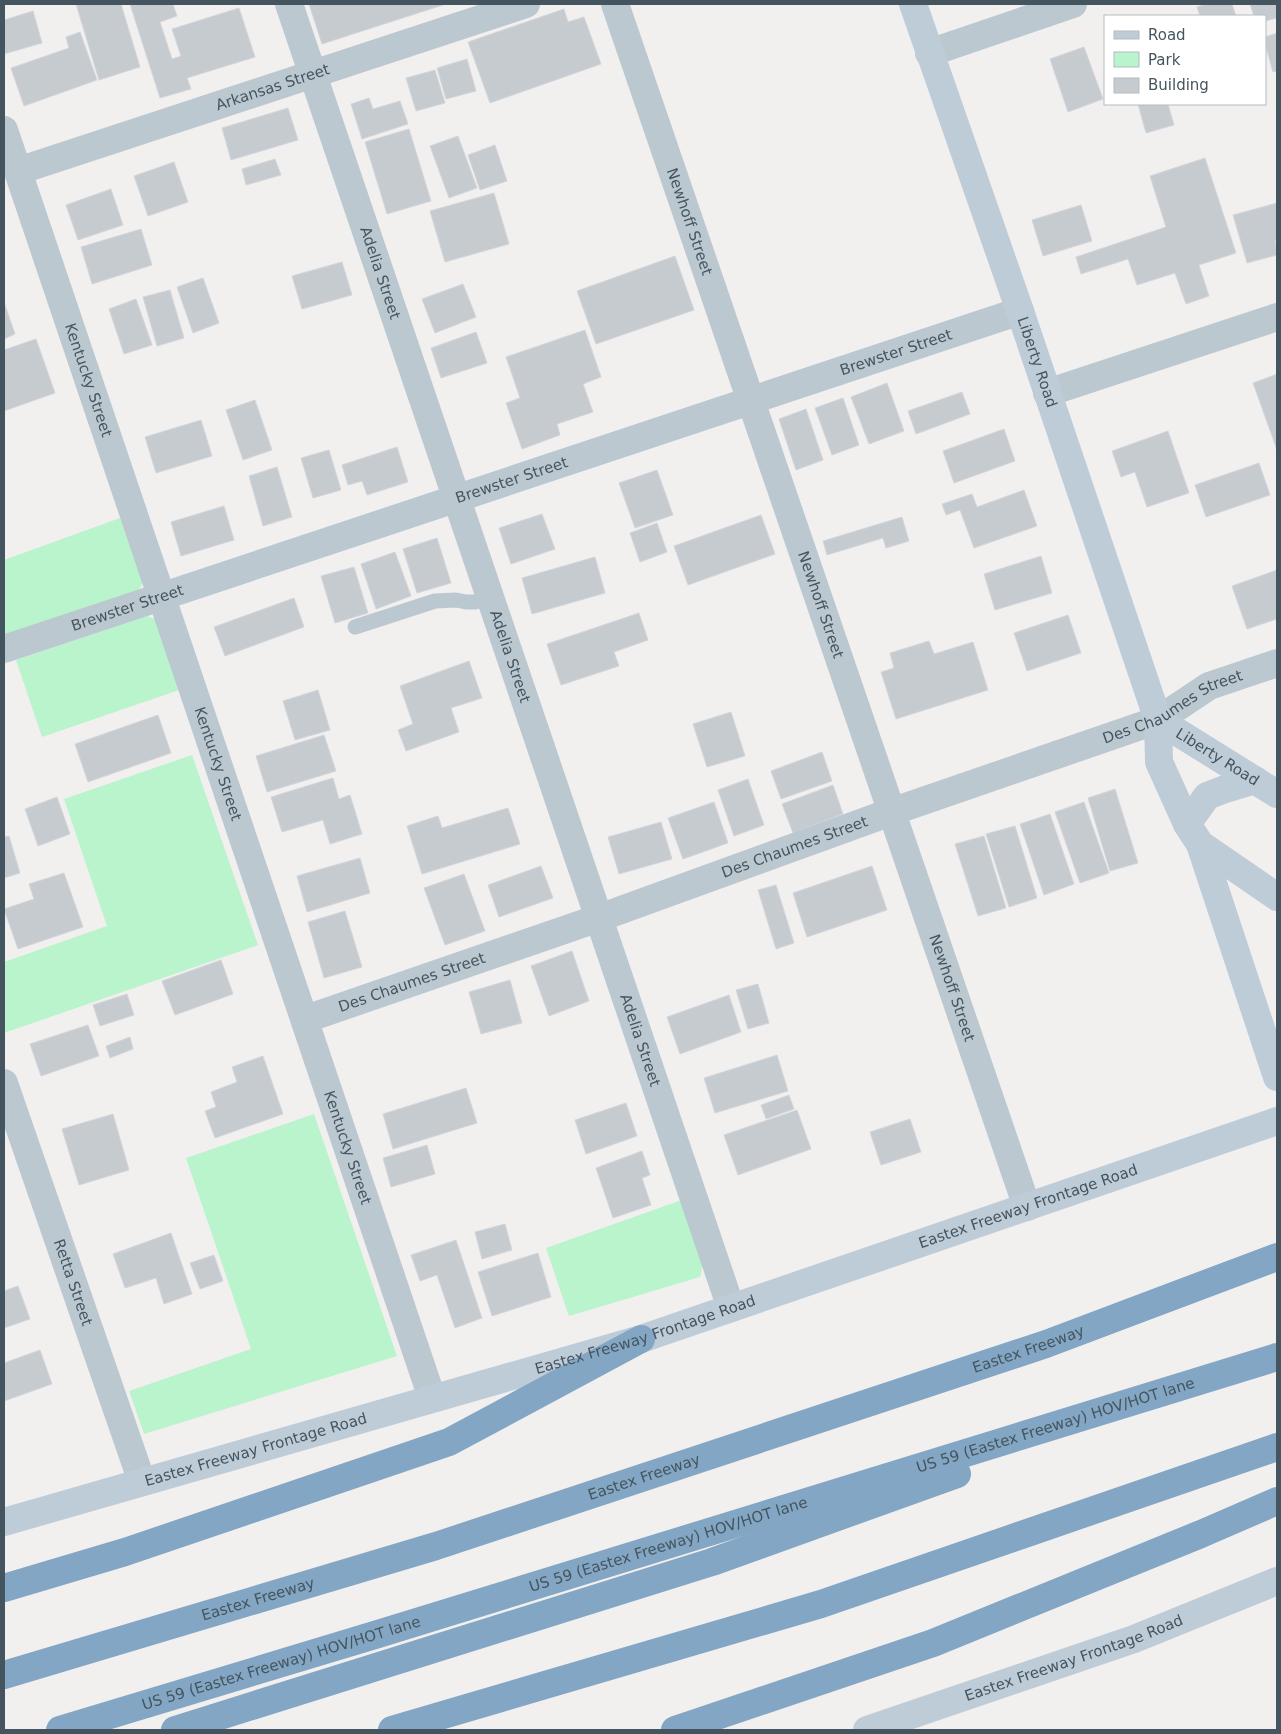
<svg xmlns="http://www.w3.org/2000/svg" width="1281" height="1734" viewBox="0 0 1281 1734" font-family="'DejaVu Sans',sans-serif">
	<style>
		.green { fill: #b9f4cc }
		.building { fill: #c6cbd0; stroke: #d3d6dc }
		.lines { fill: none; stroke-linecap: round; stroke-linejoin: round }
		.lane { stroke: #bbc8d0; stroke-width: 15 }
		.street { stroke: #bbc8d0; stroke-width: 28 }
		.secondary { stroke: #beccd8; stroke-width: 28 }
		.highway { stroke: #82a6c3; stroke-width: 28 }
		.labels { text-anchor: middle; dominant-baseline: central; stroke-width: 4; stroke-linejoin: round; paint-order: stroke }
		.street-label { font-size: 15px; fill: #45555f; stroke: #fff }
	</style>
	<rect width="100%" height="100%" fill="#f2efef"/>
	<g class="green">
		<path d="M120 518 142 576V584L139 590 5 636 4 633V560Z"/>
		<path d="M147 616 159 621 182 689 42 737 16 660Z"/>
		<path d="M192 755 258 945 4 1033V962L107 926 64 799Z"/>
		<path d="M314 1114 397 1356 144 1434 129 1391 251 1349 186 1158Z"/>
		<path d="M682 1200C689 1221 708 1256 700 1277L569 1316 546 1248Z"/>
	</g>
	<g class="building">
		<path d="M76 4H121L140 67 99 80Z"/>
		<path d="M130 4H173L177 16 160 22 172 59 181 56 172 29 239 8 255 57 187 78 191 89 160 98Z"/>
		<path d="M309 4H446L322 44Z"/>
		<path d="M1207 4H1232L1236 16H1200L1197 7Z"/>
		<path d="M1250 4H1277V18L1265 21V16H1254Z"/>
		<path d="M564 9 568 22 584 17 601 64 490 103 468 42Z"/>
		<path d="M33 11 42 43 4 54V20Z"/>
		<path d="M80 32 97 80 24 106 11 68 69 48 66 37Z"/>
		<path d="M1277 33V71L1273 72 1265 44V37Z"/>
		<path d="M1084 47 1103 99 1068 112 1050 59Z"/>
		<path d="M467 59 476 91 446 99 437 68Z"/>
		<path d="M435 70 445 103 416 111 406 78Z"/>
		<path d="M369 98 373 109 400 101 408 124 362 139 351 104Z"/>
		<path d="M1138 104H1168L1174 125 1146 133Z"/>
		<path d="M288 108 298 140 231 160 222 128Z"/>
		<path d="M409 129 431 201 387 214 365 142Z"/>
		<path d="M458 136 477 188 449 198 430 146Z"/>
		<path d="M495 145 507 181 480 190 468 155Z"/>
		<path d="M1205 158 1236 253 1199 265 1209 296 1186 304 1175 273 1137 285 1128 259 1081 274 1076 257 1166 227 1150 176Z"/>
		<path d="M275 159 281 175 246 185 242 169Z"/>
		<path d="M174 162 188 202 148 216 134 176Z"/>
		<path d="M111 189 123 225 78 240 66 205Z"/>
		<path d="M494 193 509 244 445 262 430 211Z"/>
		<path d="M1277 203V239L1275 240 1277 255 1247 263 1233 215Z"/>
		<path d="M1081 205 1092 241 1043 256 1032 220Z"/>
		<path d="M141 229 152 265 92 284 81 247Z"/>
		<path d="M675 256 694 310 596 344 577 291Z"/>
		<path d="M342 262 352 295 302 309 292 276Z"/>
		<path d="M203 278 219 323 193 333 177 287Z"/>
		<path d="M463 284 476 317 435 333 422 299Z"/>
		<path d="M170 290 184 338 157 346 143 297Z"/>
		<path d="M136 299 152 345 124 354 109 309Z"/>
		<path d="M4 302 15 334 4 339Z"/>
		<path d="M585 330 601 377 583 384 593 412 557 424 560 435 522 449 506 403 520 398 506 357Z"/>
		<path d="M476 332 487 363 441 378 431 348Z"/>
		<path d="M36 339 55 393 4 411V350Z"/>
		<path d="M1277 374V450L1253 383Z"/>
		<path d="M887 383 904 431 869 444 851 397Z"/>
		<path d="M962 392 970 414 916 434 908 411Z"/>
		<path d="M843 398 859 445 832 455 815 408Z"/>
		<path d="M255 400 272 450 243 460 226 410Z"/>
		<path d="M806 409 823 460 796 470 779 419Z"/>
		<path d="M201 420 212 456 156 473 145 437Z"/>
		<path d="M1004 429 1015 461 954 483 943 451Z"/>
		<path d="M1168 431 1189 493 1147 507 1135 472 1121 477 1112 451Z"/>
		<path d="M397 447 408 482 367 495 362 481 348 485 342 465Z"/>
		<path d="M329 450 341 490 313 498 301 458Z"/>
		<path d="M1259 463 1270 495 1206 517 1195 485Z"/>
		<path d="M277 467 292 517 263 526 249 476Z"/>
		<path d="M657 470 673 515 635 528 619 483Z"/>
		<path d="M1024 490 1037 526 974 548 960 510 946 515 942 504 972 494 977 507Z"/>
		<path d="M224 506 234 540 181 556 171 522Z"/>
		<path d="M542 514 555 549 511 564 499 528Z"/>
		<path d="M761 515 775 554 688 585 674 546Z"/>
		<path d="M902 517 909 541 886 548 883 538 827 555 823 541Z"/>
		<path d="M657 523 667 552 640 562 630 533Z"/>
		<path d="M437 538 451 583 417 593 403 549Z"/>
		<path d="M395 552 411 596 376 609 361 564Z"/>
		<path d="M1041 556 1052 593 995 610 984 574Z"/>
		<path d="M595 557 605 593 532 614 522 578Z"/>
		<path d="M354 567 368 613 335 623 321 576Z"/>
		<path d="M1277 570V619L1247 629 1232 586Z"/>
		<path d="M294 598 304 627 225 656 214 627Z"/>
		<path d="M639 613 648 640 614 652 619 666 561 685 547 644Z"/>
		<path d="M1068 615 1081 653 1027 671 1014 633Z"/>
		<path d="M929 641 934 654 973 642 988 690 896 719 881 672 894 668 890 653Z"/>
		<path d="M469 661 482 698 451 708 459 732 406 751 398 730 413 724 400 686Z"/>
		<path d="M318 690 330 730 295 740 283 701Z"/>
		<path d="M731 712 745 756 707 767 693 724Z"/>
		<path d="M158 715 171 753 88 782 75 744Z"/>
		<path d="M324 735 336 771 267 792 256 756Z"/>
		<path d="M822 752 832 781 781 799 771 771Z"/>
		<path d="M333 778 339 799 350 795 362 834 330 844 323 820 282 832 271 797Z"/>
		<path d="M748 779 764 825 734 836 718 790Z"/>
		<path d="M833 785 843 814 793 833 782 804Z"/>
		<path d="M1115 789 1138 863 1110 871 1088 798Z"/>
		<path d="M57 797 70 834 38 846 25 809Z"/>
		<path d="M714 802 728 843 683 859 668 818Z"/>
		<path d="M1084 802 1109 873 1080 883 1055 812Z"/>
		<path d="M508 808 520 844 422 874 407 826 438 816 442 828Z"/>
		<path d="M1050 814 1074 884 1044 895 1020 824Z"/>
		<path d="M661 822 672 859 619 874 608 837Z"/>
		<path d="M1015 826 1037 898 1009 907 986 834Z"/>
		<path d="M9 836 20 873 4 878V837Z"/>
		<path d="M984 836 1006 908 978 916 955 844Z"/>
		<path d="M360 858 370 893 307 912 297 876Z"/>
		<path d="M541 866 553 898 499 917 488 885Z"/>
		<path d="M872 866 887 910 807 937 793 893Z"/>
		<path d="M64 873 83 927 18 949 4 909 34 899 29 884Z"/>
		<path d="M464 874 485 931 445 945 424 888Z"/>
		<path d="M776 885 794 943 776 949 758 890Z"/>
		<path d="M345 911 362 967 324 978 308 922Z"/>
		<path d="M572 951 589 1001 549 1016 531 966Z"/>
		<path d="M221 960 233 994 175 1015 162 981Z"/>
		<path d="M510 980 522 1023 481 1034 469 992Z"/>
		<path d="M758 984 769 1023 748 1029 736 990Z"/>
		<path d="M127 994 134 1015 100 1026 93 1005Z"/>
		<path d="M729 995 741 1032 680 1054 667 1017Z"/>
		<path d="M88 1025 99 1056 41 1076 30 1044Z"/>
		<path d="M130 1037 133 1049 110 1058 106 1046Z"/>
		<path d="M777 1055 788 1091 715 1113 704 1078Z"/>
		<path d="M263 1056 283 1114 215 1138 205 1111 216 1107 211 1092 237 1082 232 1067Z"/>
		<path d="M466 1088 477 1123 393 1149 383 1114Z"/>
		<path d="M789 1095 794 1109 766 1119 761 1105Z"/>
		<path d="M626 1103 637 1136 586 1154 575 1120Z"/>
		<path d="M797 1110 811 1149 738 1175 724 1135Z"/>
		<path d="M113 1114 129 1170 79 1185 62 1129Z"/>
		<path d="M910 1119 921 1152 881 1165 870 1132Z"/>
		<path d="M427 1145 435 1174 391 1187 383 1158Z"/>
		<path d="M642 1151 650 1175 642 1178 651 1205 613 1218 596 1168Z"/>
		<path d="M505 1224 512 1250 482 1259 475 1232Z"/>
		<path d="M171 1233 192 1294 164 1304 156 1278 125 1288 113 1254Z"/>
		<path d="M456 1240 482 1318 455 1328 437 1275 420 1281 411 1255Z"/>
		<path d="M538 1253 551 1297 492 1316 478 1272Z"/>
		<path d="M214 1255 223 1281 200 1289 190 1263Z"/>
		<path d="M18 1286 30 1319 4 1328V1291Z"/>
		<path d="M40 1350 52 1384 4 1401V1363Z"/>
	</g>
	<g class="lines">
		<path class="lane" d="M355 627 435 601 456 600 466 602H475L490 596"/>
		<g class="street">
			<path id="s1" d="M289 4 731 1308"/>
			<path id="s2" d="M615 4 1027 1207"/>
			<path d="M929 53 1073 4"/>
			<path id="s3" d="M4 130 432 1398"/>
			<path id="s4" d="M18 171 526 4"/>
			<path d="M1047 393 1277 317"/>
			<path id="s5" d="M4 649 1020 311"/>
			<path id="s6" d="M306 1019 599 918 891 812 1158 720 1209 686 1277 663"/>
			<path id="s7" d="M4 1083 142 1482"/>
		</g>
		<g class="secondary">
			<path id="s8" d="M913 4 1020 311 1158 720 1159 762 1187 824 1200 844 1277 897"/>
			<path id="s9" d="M1158 720 1277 794"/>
			<path d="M1187 824 1207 796 1225 789 1255 780"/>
			<path d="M1200 844 1277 1077"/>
			<path id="s10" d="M4 1522 641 1339 1277 1121"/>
			<path id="s11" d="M867 1730 1134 1639 1277 1581"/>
		</g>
		<g class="highway">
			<path d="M4 1588 125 1552 449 1442 641 1339"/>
			<path id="s12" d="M4 1675 436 1546 1046 1344 1277 1257"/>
			<path id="s13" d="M60 1730 378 1634 1277 1357"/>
			<path d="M175 1730 712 1562 957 1474"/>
			<path d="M392 1730 821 1604 1277 1447"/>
			<path d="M675 1730 933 1643 1201 1534 1277 1501"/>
		</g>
	</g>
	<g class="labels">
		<g class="street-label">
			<text stroke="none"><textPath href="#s4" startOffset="268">Arkansas Street</textPath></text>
			<text stroke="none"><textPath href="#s2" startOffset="230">Newhoff Street</textPath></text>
			<text stroke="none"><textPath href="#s1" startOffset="284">Adelia Street</textPath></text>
			<text stroke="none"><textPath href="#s5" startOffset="940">Brewster Street</textPath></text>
			<text stroke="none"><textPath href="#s8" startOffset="379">Liberty Road</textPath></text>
			<text stroke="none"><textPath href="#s3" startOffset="264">Kentucky Street</textPath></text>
			<text stroke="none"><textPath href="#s5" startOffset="535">Brewster Street</textPath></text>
			<text stroke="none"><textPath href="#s2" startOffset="635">Newhoff Street</textPath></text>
			<text stroke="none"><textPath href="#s5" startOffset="130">Brewster Street</textPath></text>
			<text stroke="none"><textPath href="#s1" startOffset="689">Adelia Street</textPath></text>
			<text stroke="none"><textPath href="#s6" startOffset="922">Des Chaumes Street</textPath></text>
			<text stroke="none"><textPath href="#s9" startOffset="70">Liberty Road</textPath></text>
			<text stroke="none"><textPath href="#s3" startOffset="669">Kentucky Street</textPath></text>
			<text stroke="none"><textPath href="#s6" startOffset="518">Des Chaumes Street</textPath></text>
			<text stroke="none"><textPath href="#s6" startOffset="112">Des Chaumes Street</textPath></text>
			<text stroke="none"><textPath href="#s2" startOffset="1040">Newhoff Street</textPath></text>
			<text stroke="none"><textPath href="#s1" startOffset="1094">Adelia Street</textPath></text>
			<text stroke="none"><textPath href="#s3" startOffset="1074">Kentucky Street</textPath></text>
			<text stroke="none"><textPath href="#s10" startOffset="1072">Eastex Freeway Frontage Road</textPath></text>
			<text stroke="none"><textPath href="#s7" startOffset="211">Retta Street</textPath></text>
			<text stroke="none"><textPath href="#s10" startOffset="668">Eastex Freeway Frontage Road</textPath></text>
			<text stroke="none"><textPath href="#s12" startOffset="1075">Eastex Freeway</textPath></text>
			<text stroke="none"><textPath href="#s13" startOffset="1041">US 59 (Eastex Freeway) HOV/HOT lane</textPath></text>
			<text stroke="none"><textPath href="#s10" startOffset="262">Eastex Freeway Frontage Road</textPath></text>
			<text stroke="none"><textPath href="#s12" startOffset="670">Eastex Freeway</textPath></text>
			<text stroke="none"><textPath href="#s13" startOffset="636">US 59 (Eastex Freeway) HOV/HOT lane</textPath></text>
			<text stroke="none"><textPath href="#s12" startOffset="265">Eastex Freeway</textPath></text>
			<text stroke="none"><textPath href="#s11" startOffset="219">Eastex Freeway Frontage Road</textPath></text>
			<text stroke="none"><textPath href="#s13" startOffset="231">US 59 (Eastex Freeway) HOV/HOT lane</textPath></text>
		</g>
	</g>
	<rect width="1281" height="1734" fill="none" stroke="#45555f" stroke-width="10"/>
	<rect x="1104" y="15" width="162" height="90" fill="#ffffff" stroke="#b5bbbf"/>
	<rect x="1114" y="31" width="25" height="8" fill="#beccd8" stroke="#b5bbbf"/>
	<text x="1148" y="40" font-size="15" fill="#45555f">Road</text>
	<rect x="1114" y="52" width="25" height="15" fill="#b9f4cc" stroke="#b5bbbf"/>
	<text x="1148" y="65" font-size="15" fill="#45555f">Park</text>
	<rect x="1114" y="78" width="25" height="15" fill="#c6cbd0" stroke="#b5bbbf"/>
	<text x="1148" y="90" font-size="15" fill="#45555f">Building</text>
</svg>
